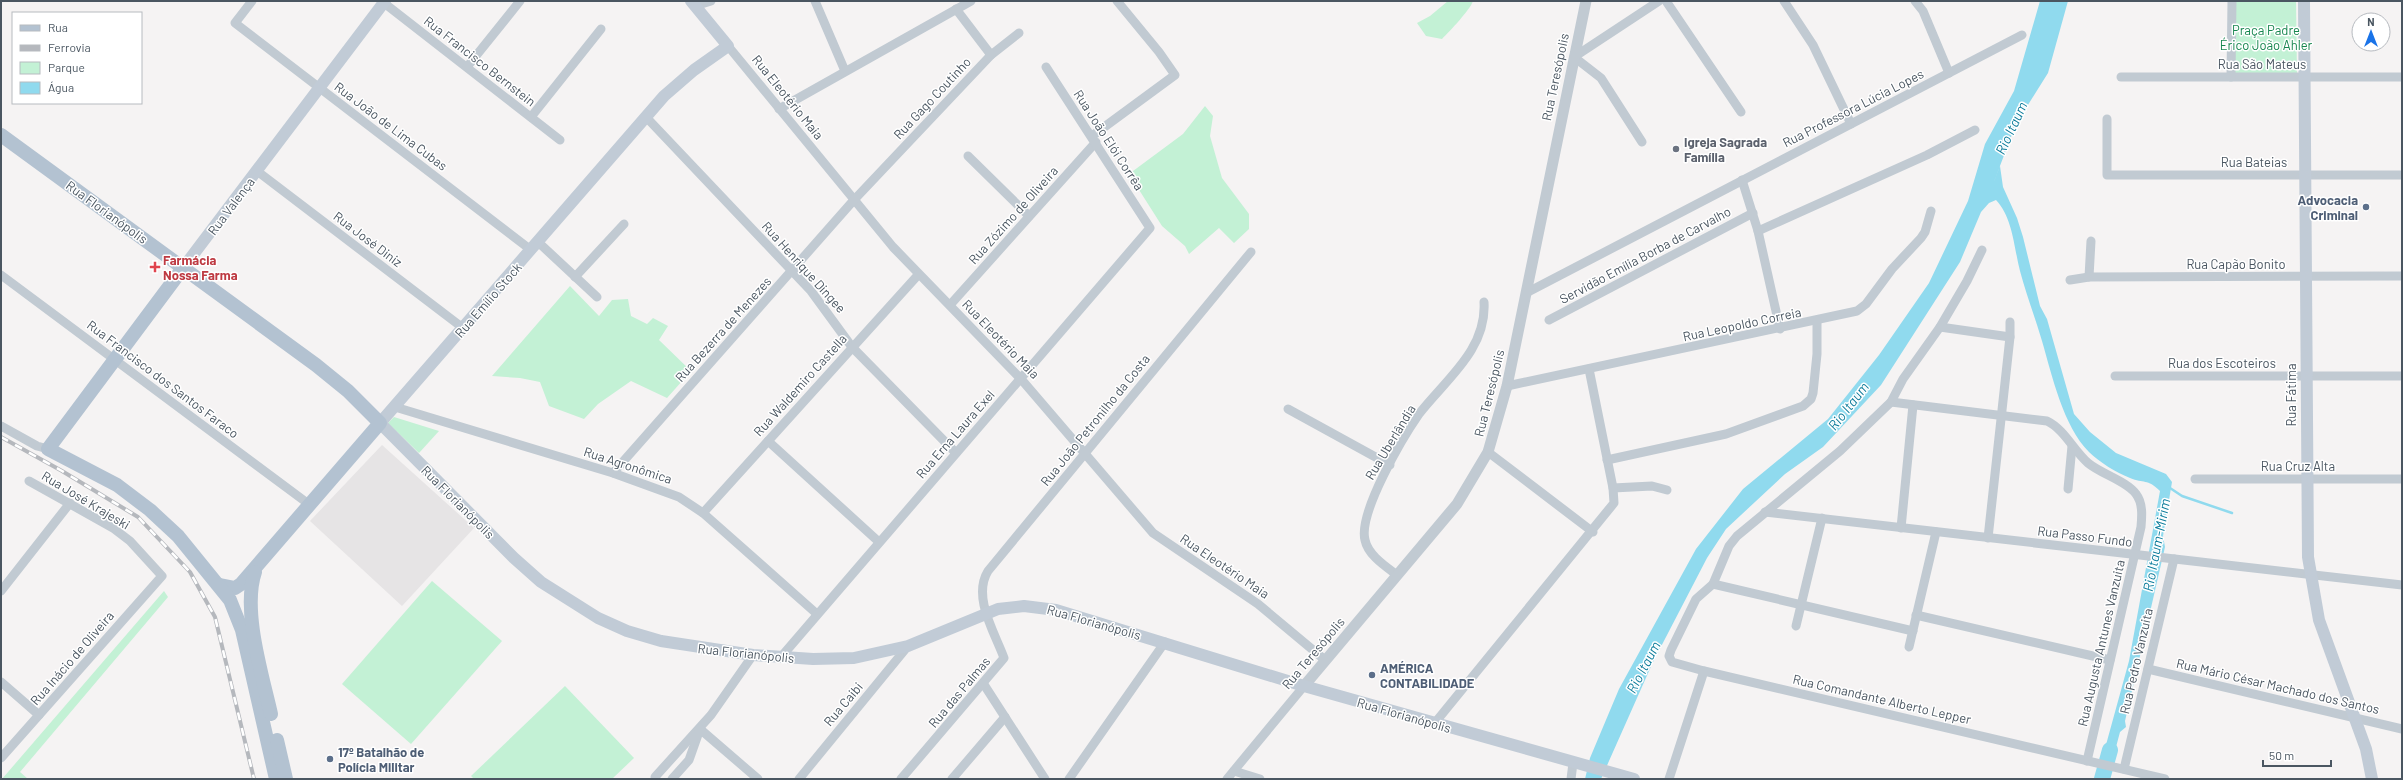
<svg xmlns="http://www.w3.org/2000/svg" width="2403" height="780" viewBox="0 0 2403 780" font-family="Barlow,sans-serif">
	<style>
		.education { fill: #e6e4e5 }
		.green { fill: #c3f1d5 }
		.water { fill: #90daee }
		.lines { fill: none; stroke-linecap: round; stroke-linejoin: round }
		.stream { stroke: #90daee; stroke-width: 2.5 }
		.river { stroke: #90daee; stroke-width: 16 }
		.minor { stroke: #c1cad2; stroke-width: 9 }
		.tertiary { stroke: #c1cad2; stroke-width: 11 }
		.secondary { stroke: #c1cbd6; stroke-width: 12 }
		.primary { stroke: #b3c2d1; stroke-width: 14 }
		.rail-casing { stroke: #b5b8bd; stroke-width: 4 }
		.rail { stroke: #fff; stroke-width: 2.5; stroke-dasharray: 8; stroke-linecap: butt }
		.worship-dot { fill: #6b7280; stroke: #fff; stroke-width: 1.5 }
		.service-dot { fill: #5c6f8a; stroke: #fff; stroke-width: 1.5 }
		.health-dot { fill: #e0444e; stroke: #fff; stroke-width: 1.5 }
		.labels { text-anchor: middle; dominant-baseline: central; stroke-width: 3; stroke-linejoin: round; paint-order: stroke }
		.park-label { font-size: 13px; fill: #17864f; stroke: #fff }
		.street-label { font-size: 13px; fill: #4a5661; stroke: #fff }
		.worship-label { font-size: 13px; font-weight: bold; fill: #5b616d; stroke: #fff; text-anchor: start }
		.service-label { font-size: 13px; font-weight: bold; fill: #4e5e75; stroke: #fff; text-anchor: start }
		.health-label { font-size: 13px; font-weight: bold; fill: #be3a42; stroke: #fff; text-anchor: start }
		.water-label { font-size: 14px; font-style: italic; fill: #0c7c9b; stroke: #fff }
	</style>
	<rect width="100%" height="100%" fill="#f5f3f3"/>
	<path class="education" d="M382 445 474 528 402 606 310 521Z"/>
	<g class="green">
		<path d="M1448 1H1473C1470 10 1450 31 1442 39L1426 36 1417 23 1430 16Z"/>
		<path d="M2235 1H2296L2297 75H2235Z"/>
		<path d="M1205 106 1213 116 1210 136 1222 178 1249 214V229L1234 243 1219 228 1189 254 1185 246 1162 226 1129 174 1183 134Z"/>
		<path d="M570 286 599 316 612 300 628 299 631 316 647 324 653 318 668 326 659 340 691 371 667 398 631 381 598 404 584 419 549 406 540 382 520 378 492 376Z"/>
		<path d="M394 417 439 431 419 453 388 423Z"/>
		<path d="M432 581 502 641 411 744 342 684Z"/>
		<path d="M164 591 168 597 20 772 28 779H2Z"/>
		<path d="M565 686 634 758 612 779H474L471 776Z"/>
	</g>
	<path class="water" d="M2040 1H2068L2048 73 2016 124 1990 192 2000 166 2003 187 2017 218 2023 237 2040 306 2047 319 2074 414 2090 432 2116 453 2166 474 2172 482 2163 536 2165 547 2125 721 2126 727 2120 732 2111 766 2101 763 2129 661 2160 491C2147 478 2144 484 2130 478 2117 473 2099 462 2089 452 2063 426 2052 375 2042 341 2035 317 2026 294 2020 271 2014 248 2013 218 1996 200L1989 203 1981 212 1960 262 1881 385 1823 447 1785 474 1726 529 1707 558 1653 662 1601 779H1585L1590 758 1619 689 1696 549 1743 489 1828 419 1879 355 1929 283 1968 201 1985 144 2014 91Z"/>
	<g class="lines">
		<path class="stream" d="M2170 488 2182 496 2232 513"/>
		<path class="river" d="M2102 779 2110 750"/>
		<g class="minor">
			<path d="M252 1 235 23 531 250"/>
			<path d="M815 1 845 71"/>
			<path d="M1666 1 1741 112"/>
			<path d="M1784 1 1813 45 1851 124"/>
			<path d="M1915 1 1923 11 1949 73"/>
			<path d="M384 3 560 140"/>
			<path d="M695 6 711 1"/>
			<path d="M728 46 893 247 1021 379 1153 533 1258 604 1325 660"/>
			<path d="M991 55 1019 33"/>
			<path d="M467 67 520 1"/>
			<path d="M2121 77H2402"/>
			<path d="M2231 77 2232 1"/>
			<path d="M779 109 971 1"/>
			<path d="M531 117 601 29"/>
			<path d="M646 117 811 291 852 347 956 453"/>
			<path d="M2107 119V175H2402"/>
			<path d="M1092 136 1175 75 1159 52 1117 1"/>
			<path d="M1642 142 1601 78 1574 57 1659 1"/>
			<path d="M968 156 1029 216"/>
			<path d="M257 171 463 328"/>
			<path d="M1742 180 1758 231 1780 329"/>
			<path d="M1758 231 1927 155 1975 130"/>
			<path d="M538 242 597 297"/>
			<path d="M1 275 310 505"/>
			<path d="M575 277 624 224"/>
			<path d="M2089 277 2091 241"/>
			<path d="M2070 280 2089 277 2402 276"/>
			<path d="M1526 293 2022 35"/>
			<path d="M950 305 1096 142"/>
			<path d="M1549 320 1753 213"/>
			<path d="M1940 327 2010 337"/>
			<path d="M2115 376H2402"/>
			<path d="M1507 386 1857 311 1866 304 1892 269 1921 238 1925 232 1931 211"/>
			<path d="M1891 402 2047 421C2064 429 2074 451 2088 463 2101 474 2127 481 2136 494 2143 503 2142 516 2141 527L2087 761"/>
			<path d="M395 407 613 473 679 497 703 513 817 614"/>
			<path d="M1288 409 1390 465"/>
			<path d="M1 426 37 446 48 449"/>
			<path d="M768 441 879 542"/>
			<path d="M1488 452 1593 532"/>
			<path d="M1607 460 1726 434 1803 406 1811 399 1813 393 1817 354V321"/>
			<path d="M613 473 853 201 991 55 956 9"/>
			<path d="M2195 479H2402"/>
			<path d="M1613 488 1652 486 1667 490"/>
			<path d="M2068 489 2072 446"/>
			<path d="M1765 512 2402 585"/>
			<path d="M703 513 918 275"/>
			<path d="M1901 528 1913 405"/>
			<path d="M1988 538 2010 337V322"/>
			<path d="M1397 575C1385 566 1368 555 1365 540 1358 513 1403 437 1419 414 1445 380 1487 350 1484 302"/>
			<path d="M1713 584 1913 631"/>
			<path d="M1 591 70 503"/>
			<path d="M1916 615 2110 660"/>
			<path d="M1796 626 1822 518"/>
			<path d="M1909 647 1936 532"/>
			<path d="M781 657 1150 228 1046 67"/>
			<path d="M2148 669 2402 729"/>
			<path d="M1704 671 1672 662 1669 656 1671 650 1696 599 1713 584 1729 546 1737 536 1840 451 1891 402 1903 379 1940 327 1967 281 1982 250"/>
			<path d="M1 682 39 715"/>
			<path d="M983 683 1045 779"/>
			<path d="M1434 724 1614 503 1613 488 1589 369"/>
			<path d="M1 758 162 576 130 541 113 528 29 481"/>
			<path d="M2124 769 2174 559"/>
			<path d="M1234 771 1260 779"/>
			<path d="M655 777 711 715 753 655"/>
			<path d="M672 779 689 760 700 729 758 779"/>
			<path d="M799 779 908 646"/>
			<path d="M901 779 1004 658C995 633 972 597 988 571L1251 252"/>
			<path d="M952 779 1005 717"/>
			<path d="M1069 779 1165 642"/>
			<path d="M1227 779 1304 686"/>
			<path d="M1571 779 1573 763"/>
			<path d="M1669 779 1704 671 2165 779"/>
		</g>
		<path class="tertiary" d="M1304 686 1457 504 1488 452 1507 386 1586 1"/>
		<g class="secondary">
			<path d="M691 1 728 46 694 70 664 96 380 423 514 558 541 582 598 618 627 631 661 641 753 655 813 659 854 658 908 646 998 609 1024 606 1056 610 1304 686 1634 779"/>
			<path d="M2304 1 2308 557 2319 620 2366 749 2372 779"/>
			<path d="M183 268 385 1"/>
		</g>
		<g class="primary">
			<path d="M1 135 316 365 348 391 380 423 241 584 235 588 220 585"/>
			<path d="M183 268 48 449 117 485 150 510 178 536 230 600 242 630 276 779"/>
			<path d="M255 572C242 610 262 674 271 714"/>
			<path d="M277 740 286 779"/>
		</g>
		<g class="rail-casing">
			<path id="rail" d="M1 437 62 471 138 517 190 572 215 617 254 779"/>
		</g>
		<use href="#rail" class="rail"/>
	</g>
	<circle class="worship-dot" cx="1676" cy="149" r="4"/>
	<g class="service-dot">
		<circle cx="2366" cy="207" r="4"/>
		<circle cx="1372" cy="675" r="4"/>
		<circle cx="330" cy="759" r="4"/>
	</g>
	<path class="health-dot" d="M153 261h4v4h4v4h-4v4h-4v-4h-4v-4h4z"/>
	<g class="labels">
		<g class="park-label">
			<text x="2266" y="30">Praça Padre<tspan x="2266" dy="15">Érico João Ahler</tspan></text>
		</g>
		<g class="street-label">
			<text transform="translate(480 61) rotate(38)">Rua Francisco Bernstein</text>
			<text x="2262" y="64">Rua São Mateus</text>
			<text transform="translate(1555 77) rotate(-78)">Rua Teresópolis</text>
			<text transform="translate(788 97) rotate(51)">Rua Eleotério Maia</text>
			<text transform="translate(932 98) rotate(-47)">Rua Gago Coutinho</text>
			<text transform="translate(1853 108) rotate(-27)">Rua Professora Lúcia Lopes</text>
			<text transform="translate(391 126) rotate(37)">Rua João de Lima Cubas</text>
			<text transform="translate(1109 140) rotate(57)">Rua João Elói Corrêa</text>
			<text x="2254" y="162">Rua Bateias</text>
			<text transform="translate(231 206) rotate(-53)">Rua Valença</text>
			<text transform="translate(107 212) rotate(36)">Rua Florianópolis</text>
			<text transform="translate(1013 215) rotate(-48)">Rua Zózimo de Oliveira</text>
			<text transform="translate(368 239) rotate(37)">Rua José Diniz</text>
			<text transform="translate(1645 255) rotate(-28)">Servidão Emília Borba de Carvalho</text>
			<text x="2236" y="264">Rua Capão Bonito</text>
			<text transform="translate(804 267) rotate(48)">Rua Henrique Dingee</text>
			<text transform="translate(488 300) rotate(-49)">Rua Emílio Stock</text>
			<text transform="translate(1742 324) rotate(-12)">Rua Leopoldo Correia</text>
			<text transform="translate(723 329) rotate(-48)">Rua Bezerra de Menezes</text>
			<text transform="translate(1001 339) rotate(46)">Rua Eleotério Maia</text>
			<text x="2222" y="363">Rua dos Escoteiros</text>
			<text transform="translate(163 379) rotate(37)">Rua Francisco dos Santos Faraco</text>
			<text transform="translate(800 385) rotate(-48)">Rua Waldemiro Castella</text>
			<text transform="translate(1489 393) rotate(-76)">Rua Teresópolis</text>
			<text transform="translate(2291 395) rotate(-90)">Rua Fátima</text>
			<text transform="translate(1095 420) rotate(-51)">Rua João Petronilho da Costa</text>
			<text transform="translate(955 434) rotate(-49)">Rua Erna Laura Exel</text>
			<text transform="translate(1390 442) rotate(-59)">Rua Uberlândia</text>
			<text transform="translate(628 465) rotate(18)">Rua Agronômica</text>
			<text x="2298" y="466">Rua Cruz Alta</text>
			<text transform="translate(86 500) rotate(31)">Rua José Krajeski</text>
			<text transform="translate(458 502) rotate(45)">Rua Florianópolis</text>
			<text transform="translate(2085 536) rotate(7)">Rua Passo Fundo</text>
			<text transform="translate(1225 566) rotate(34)">Rua Eleotério Maia</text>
			<text transform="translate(1094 622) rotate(16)">Rua Florianópolis</text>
			<text transform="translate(2101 643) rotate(-77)">Rua Augusta Antunes Vanzuita</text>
			<text transform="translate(746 653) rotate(6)">Rua Florianópolis</text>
			<text transform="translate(1313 653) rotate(-50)">Rua Teresópolis</text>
			<text transform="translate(72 658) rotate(-49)">Rua Inácio de Oliveira</text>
			<text transform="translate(2136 661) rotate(-77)">Rua Pedro Vanzuita</text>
			<text transform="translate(2278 686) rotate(13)">Rua Mário César Machado dos Santos</text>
			<text transform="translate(959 692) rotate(-50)">Rua das Palmas</text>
			<text transform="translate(1882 699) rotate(13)">Rua Comandante Alberto Lepper</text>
			<text transform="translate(843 704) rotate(-50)">Rua Caibi</text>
			<text transform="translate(1404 715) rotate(16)">Rua Florianópolis</text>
		</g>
		<g class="worship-label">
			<text x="1684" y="142">Igreja Sagrada<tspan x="1684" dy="15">Família</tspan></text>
		</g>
		<g class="service-label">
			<text x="2358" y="200" text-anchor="end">Advocacia<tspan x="2358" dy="15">Criminal</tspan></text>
			<text x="1380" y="668">AMÉRICA<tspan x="1380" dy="15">CONTABILIDADE</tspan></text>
			<text x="338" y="752">17º Batalhão de<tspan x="338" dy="15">Polícia Militar</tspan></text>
		</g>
		<g class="health-label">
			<text x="163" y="260">Farmácia<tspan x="163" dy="15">Nossa Farma</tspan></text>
		</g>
		<g class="water-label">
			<text transform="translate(2011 128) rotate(-65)">Rio Itaum</text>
			<text transform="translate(1848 406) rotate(-52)">Rio Itaum</text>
			<text transform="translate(2156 545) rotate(-79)">Rio Itaum-Mirim</text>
			<text transform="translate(1643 667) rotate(-62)">Rio Itaum</text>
		</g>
	</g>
	<rect width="2403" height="780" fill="none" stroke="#4a5661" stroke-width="4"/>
	<rect x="12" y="12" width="130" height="92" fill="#ffffff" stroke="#b7bbc0"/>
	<rect x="20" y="25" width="20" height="6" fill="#b3c2d1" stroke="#b7bbc0"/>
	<text x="48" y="32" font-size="12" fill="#4a5661">Rua</text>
	<rect x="20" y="45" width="20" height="6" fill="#b5b8bd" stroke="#b7bbc0"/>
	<text x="48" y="52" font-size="12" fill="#4a5661">Ferrovia</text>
	<rect x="20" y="62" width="20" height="12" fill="#c3f1d5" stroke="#b7bbc0"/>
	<text x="48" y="72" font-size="12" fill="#4a5661">Parque</text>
	<rect x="20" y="82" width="20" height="12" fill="#90daee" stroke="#b7bbc0"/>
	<text x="48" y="92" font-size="12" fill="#4a5661">Água</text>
	<g transform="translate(2371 32)"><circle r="19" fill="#ffffff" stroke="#b7bbc0"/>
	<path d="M0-3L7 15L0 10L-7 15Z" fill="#1a73e8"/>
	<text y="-6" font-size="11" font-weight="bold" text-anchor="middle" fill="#4a5661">N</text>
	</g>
	<path d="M2263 760v6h68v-6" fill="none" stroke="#4a5661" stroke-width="2"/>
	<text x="2269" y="760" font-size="12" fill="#4a5661" stroke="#ffffff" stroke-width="3" paint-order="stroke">50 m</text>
</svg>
